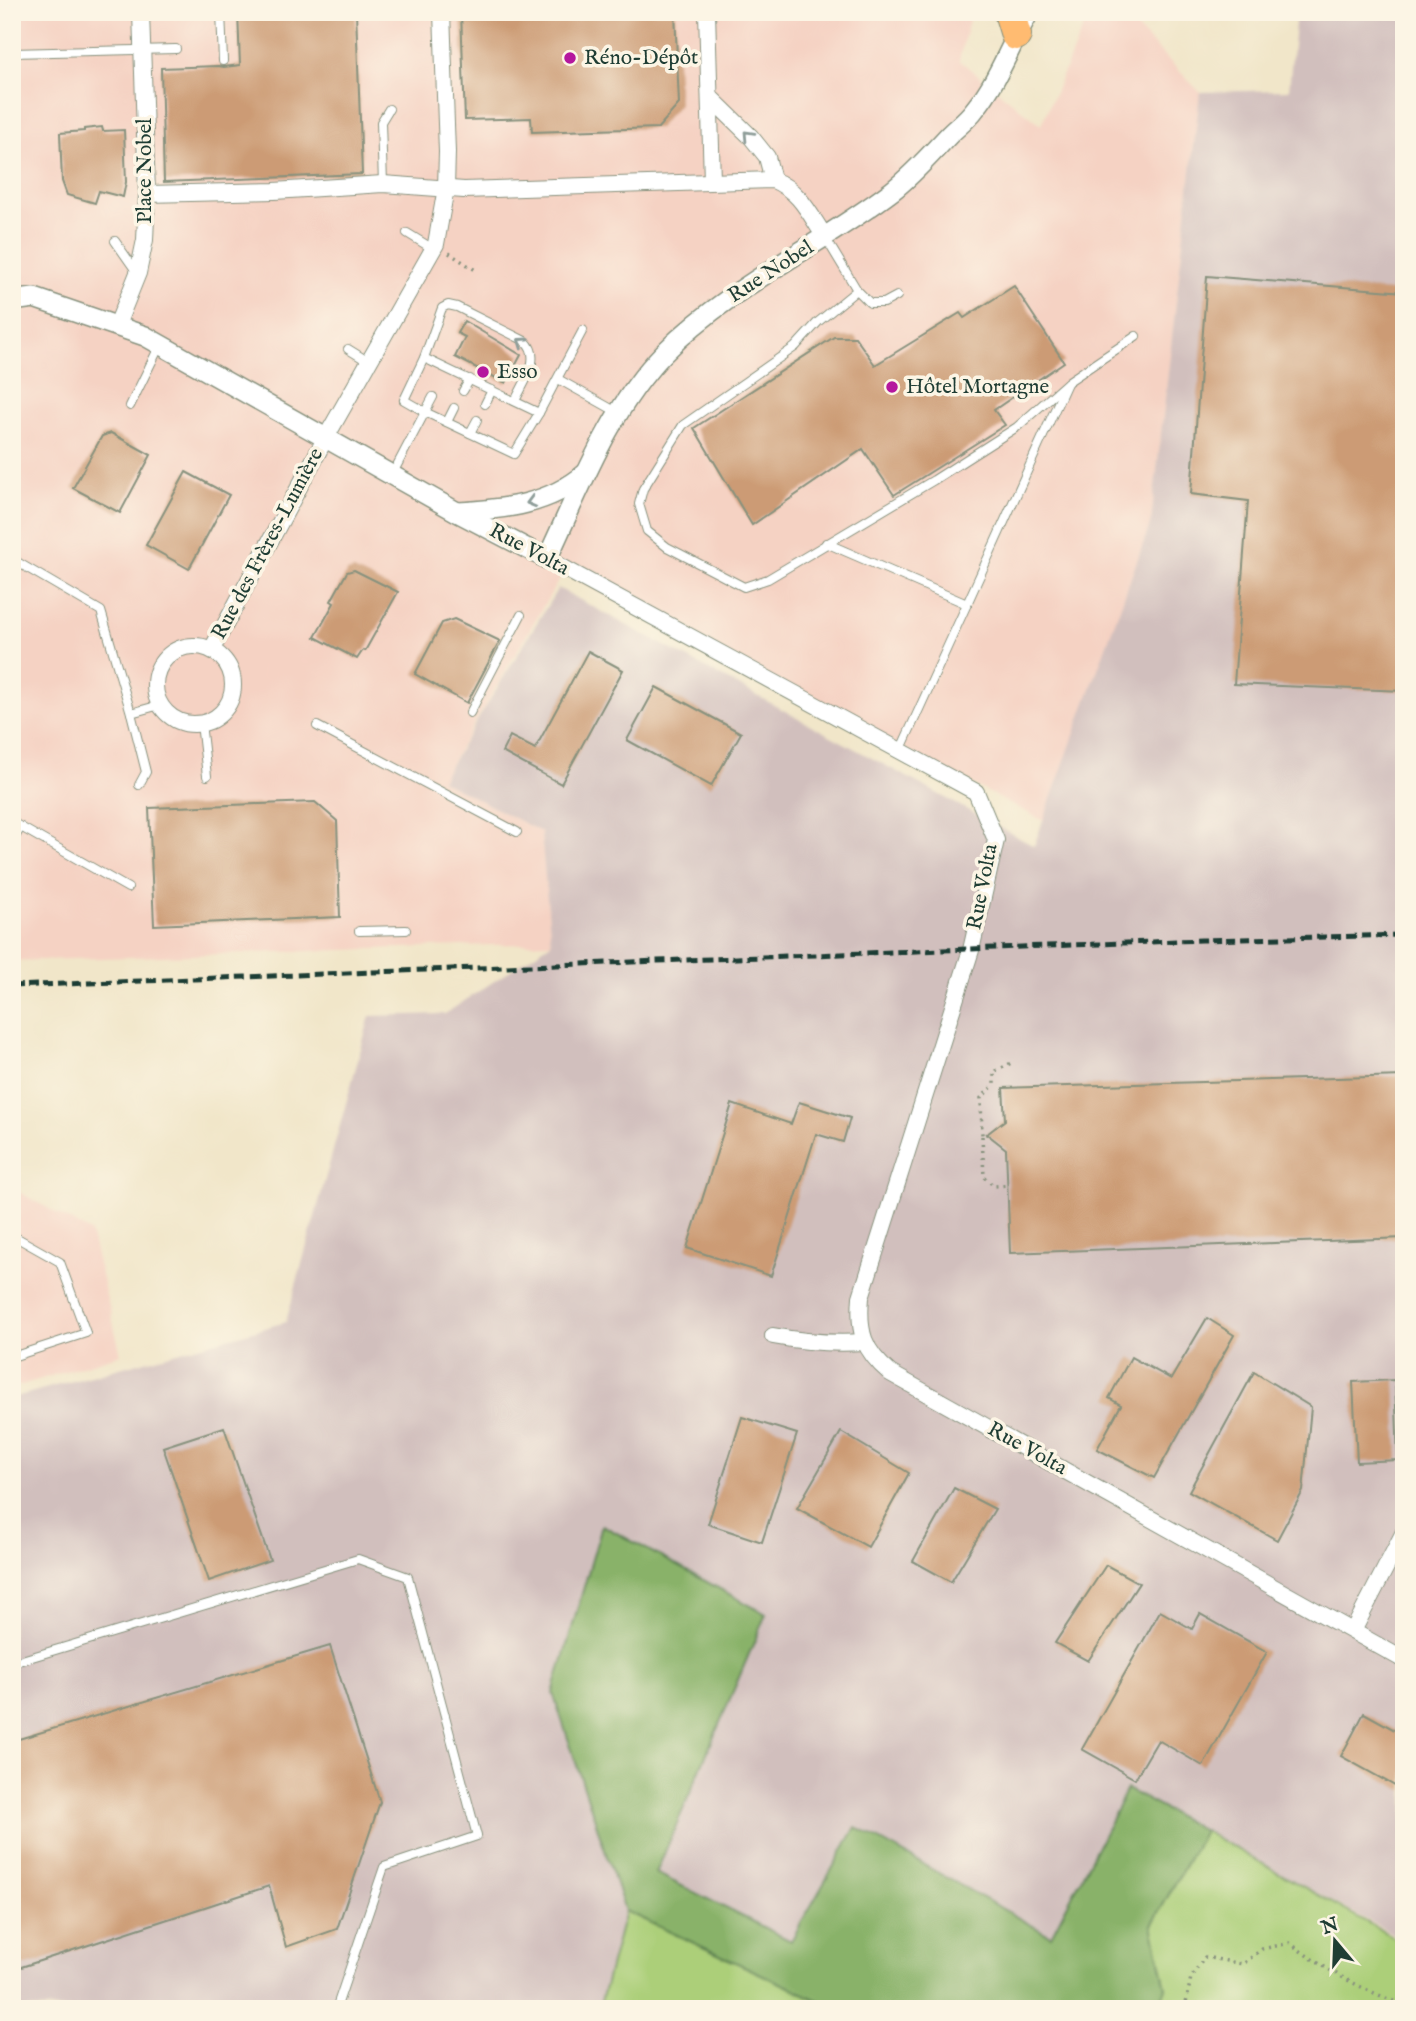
<svg xmlns="http://www.w3.org/2000/svg" width="1416" height="2021" viewBox="0 0 1416 2021" font-family="'IM FELL English',serif">
	<style>
		.built { fill: #f5d2c3 }
		.industrial { fill: #d1bfbd }
		.green { fill: #accf79; stroke: #668656; stroke-width: 2 }
		.forest { fill: #89b269; stroke: #54784e; stroke-width: 2 }
		.building { fill: #cc9b74 }
		.lines { fill: none; stroke-linecap: round; stroke-linejoin: round }
		.service-casing { stroke: #88927e; stroke-width: 10 }
		.minor-casing { stroke: #88927e; stroke-width: 18 }
		.tertiary-casing { stroke: #88927e; stroke-width: 22 }
		.motorway-casing { stroke: #88927e; stroke-width: 32 }
		.path { stroke: #88927e; stroke-width: 3.5; stroke-dasharray: 2 5; stroke-linecap: butt }
		.service { stroke: #fff; stroke-width: 8 }
		.minor { stroke: #fff; stroke-width: 16 }
		.tertiary { stroke: #fff; stroke-width: 19 }
		.motorway { stroke: #ffbb71; stroke-width: 30 }
		.rail { stroke: #1f3d34; stroke-width: 5; stroke-dasharray: 10 5; stroke-linecap: butt }
		.oneway { stroke: #8f9e9a }
		.poi-dot { fill: #b5179e; stroke: #fcf5e5; stroke-width: 2.5 }
		.labels { text-anchor: middle; dominant-baseline: central; stroke-width: 7; stroke-linejoin: round; paint-order: stroke }
		.poi-label { font-size: 21px; fill: #1f3d34; stroke: #fcf5e5; text-anchor: start }
		.street-label { font-size: 21px; fill: #1f3d34; stroke: #fcf5e5 }
	</style>
	<rect width="100%" height="100%" fill="#fcf5e5"/>
	<filter id="ink" filterUnits="userSpaceOnUse"><feTurbulence type="fractalNoise" baseFrequency=".0143" numOctaves="2"/><feDisplacementMap in="SourceGraphic" scale="14" xChannelSelector="R" yChannelSelector="G"/><feConvolveMatrix kernelMatrix="1 2 1 2 8 2 1 2 1" color-interpolation-filters="sRGB"/></filter>
	<filter id="wash" filterUnits="userSpaceOnUse"><feTurbulence type="fractalNoise" baseFrequency=".00686" numOctaves="4" result="noise"/><feDisplacementMap in="SourceGraphic" scale="28" xChannelSelector="R" yChannelSelector="G"/><feGaussianBlur stdDeviation="1.57" result="paint"/><feColorMatrix in="noise" values="0 0 0 0 0 0 0 0 0 0 0 0 0 0 0 0 0 1.4 0 .05"/><feComposite in="paint" operator="in"/></filter>
	<g filter="url(#wash)">
		<rect width="100%" height="100%" fill="#f1e6c9"/>
		<g class="built">
			<path d="M12 12H971L959 60 1041 125 1090 12H1121L1200 92 1151 522 1044 821 563 573 441 780 541 832 551 943 12 961V322L32 303 12 295Z"/>
			<path d="M12 1188 90 1232 121 1354 12 1388Z"/>
		</g>
		<path class="industrial" d="M1296 12H1404V1940L1127 1790 1051 1936 857 1827 792 1941 656 1873 766 1615 553 1693 625 1911 599 2009H12V1398L286 1322 370 1016 445 1014 551 943 541 832 441 780 558 588 1034 846 1151 522 1200 92 1289 90Z"/>
		<g class="green">
			<path d="M1204 1831 1404 1943V2009H1158L1166 1988 1152 1925Z"/>
			<path d="M625 1911 837 2009H599Z"/>
		</g>
		<path class="forest" d="M602 1525 766 1614 656 1873 791 1941 856 1827 1051 1936 1127 1789 1204 1831 1152 1925 1166 1988 1158 2009H837L625 1911 553 1693Z"/>
		<g id="blocks">
			<g class="building">
				<path d="M238 12H356L362 174 164 182 161 68 218 66 224 67 240 65Z"/>
				<path d="M461 12H675L679 104 658 128 532 132 531 118 465 120Z"/>
				<path d="M102 127 103 131 124 130 126 182 123 197 99 191 95 203 67 195 62 181 60 133 84 131V129Z"/>
				<path d="M1207 276 1404 292V691L1234 684 1248 501 1191 494Z"/>
				<path d="M1014 286 1064 362 994 410 1005 425 894 495 863 449 752 525 694 428 834 337H855L875 365 960 313 964 318Z"/>
				<path d="M464 321 521 355 506 383 455 357 465 337 457 333Z"/>
				<path d="M111 433 151 455 120 513 73 488 102 436Z"/>
				<path d="M186 472 229 495 189 569 146 545Z"/>
				<path d="M354 570 398 592 365 651 363 650 357 659 315 637 334 603 331 601 347 572Z"/>
				<path d="M454 619 500 641 467 703 415 674 442 623Z"/>
				<path d="M588 651 623 670 561 784 502 752 510 736 535 749Z"/>
				<path d="M656 687 741 733 711 786 627 740Z"/>
				<path d="M315 802 337 821 340 917 154 925 149 808Z"/>
				<path d="M1404 1076V1238L1010 1253 1006 1149 987 1134 1005 1120 1003 1088Z"/>
				<path d="M799 1102 850 1118 843 1142 816 1134 771 1276 687 1248 732 1104 791 1124Z"/>
				<path d="M1207 1318 1234 1335 1154 1478 1097 1449 1121 1405 1109 1398 1131 1357 1171 1379Z"/>
				<path d="M1254 1372 1311 1407 1303 1491 1277 1540 1189 1491Z"/>
				<path d="M1395 1380 1398 1460 1357 1462 1353 1382Z"/>
				<path d="M742 1417 797 1434 762 1542 708 1524Z"/>
				<path d="M224 1427 270 1560 209 1581 163 1447Z"/>
				<path d="M841 1432 909 1473 868 1547 797 1508Z"/>
				<path d="M954 1488 995 1509 951 1582 913 1561Z"/>
				<path d="M1106 1565 1139 1583 1088 1661 1055 1643Z"/>
				<path d="M1160 1611 1192 1629 1200 1614 1267 1652 1203 1766 1158 1740 1135 1779 1082 1749Z"/>
				<path d="M330 1646 380 1802 337 1929 286 1947 269 1886 12 1970V1741Z"/>
				<path d="M1364 1713 1404 1735V1791L1341 1756Z"/>
			</g>
		</g>
	</g>
	<g filter="url(#ink)">
		<use href="#blocks" fill-opacity="0" stroke="#88927e" stroke-width="2"/>
		<g class="lines">
			<g class="service-casing">
				<g id="service">
					<path d="M221 12 223 61"/>
					<path d="M12 53 176 49"/>
					<path d="M383 184 381 122 389 109"/>
					<path d="M407 233 433 249"/>
					<path d="M825 237 857 290 870 303H884L897 296"/>
					<path d="M115 241 136 271"/>
					<path d="M857 290 818 322 795 347 683 425 643 489 639 504 647 531 667 547 744 587 768 579 934 480 1017 427 1069 381 1136 336"/>
					<path d="M348 349 369 362"/>
					<path d="M424 358 442 308 448 305 457 307 525 341C543 357 524 382 515 401"/>
					<path d="M558 379 617 412"/>
					<path d="M463 391 470 379"/>
					<path d="M485 404 492 390"/>
					<path d="M130 406 160 345"/>
					<path d="M539 413 583 330"/>
					<path d="M447 422 454 408"/>
					<path d="M470 433 477 420"/>
					<path d="M393 473 425 412 404 400 424 358 539 413 514 454 425 412 433 397"/>
					<path d="M826 543 967 604 1067 383"/>
					<path d="M12 559 101 611 131 713 160 705"/>
					<path d="M131 713 146 772 139 785"/>
					<path d="M470 713 521 615"/>
					<path d="M201 723 207 776"/>
					<path d="M317 726 517 832"/>
					<path d="M900 751 967 604"/>
					<path d="M12 822 128 888"/>
					<path d="M12 842 21 827"/>
					<path d="M359 931 406 930"/>
					<path d="M12 1235 60 1262 86 1333 12 1357"/>
					<path d="M12 1663 358 1559 408 1577 477 1836 384 1867 336 2009"/>
				</g>
			</g>
			<g class="minor-casing">
				<g id="minor">
					<path d="M707 12 712 181"/>
					<path d="M711 98 751 137 767 157 773 180"/>
					<path d="M147 194 274 191 383 184 464 190 773 180C800 191 809 213 825 237"/>
					<path d="M117 325 138 273 145 240 147 194 141 12"/>
					<path d="M547 559 976 792 996 840 971 950 861 1297C858 1332 863 1350 890 1373L1404 1660"/>
					<circle cx="194" cy="685" r="39"/>
					<path d="M212 649 325 439 436 244 446 188 447 152 442 12"/>
					<path d="M773 1336C804 1342 832 1344 864 1342"/>
					<path d="M1353 1631 1404 1532"/>
				</g>
			</g>
			<g class="tertiary-casing">
				<g id="tertiary">
					<path d="M12 301 34 298 145 336 457 512 547 559C580 489 610 408 664 353 730 286 818 247 892 191 913 175 931 154 949 135 957 127 968 119 975 109 998 81 1011 44 1029 12"/>
					<path d="M458 512C505 509 549 505 586 473"/>
				</g>
			</g>
			<g class="motorway-casing">
				<path id="motorway" d="M1009 12 1016 35"/>
			</g>
			<g class="path">
				<path d="M449 253 477 271"/>
				<path d="M987 1134 982 1136 981 1098 994 1085V1072L1013 1062"/>
				<path d="M982 1136 984 1177 994 1186 1008 1185"/>
				<path d="M1185 2009 1191 1977 1205 1957 1243 1964 1262 1949 1290 1943C1325 1970 1363 1990 1404 2005"/>
			</g>
			<use href="#service" class="service"/>
			<use href="#minor" class="minor"/>
			<use href="#tertiary" class="tertiary"/>
			<use href="#motorway" class="motorway"/>
			<path class="rail" d="M12 986 1202 940 1404 935"/>
		</g>
		<defs><path id="oneway-chevron" d="M-2-3.5L2.5 0L-2 3.5" fill="none" stroke-width="1.6" stroke-linecap="round" stroke-linejoin="round" transform="scale(1.75)"/></defs>
		<g class="oneway">
			<use href="#oneway-chevron" transform="translate(748 135) rotate(-133)"/>
			<use href="#oneway-chevron" transform="translate(522 342) rotate(-145)"/>
			<use href="#oneway-chevron" transform="translate(531 502) rotate(165)"/>
		</g>
	</g>
	<g class="poi-dot">
		<circle cx="570" cy="58" r="7"/>
		<circle cx="483" cy="372" r="7"/>
		<circle cx="892" cy="387" r="7"/>
	</g>
	<g class="labels">
		<g class="poi-label">
			<text x="584" y="58">Réno-Dépôt</text>
			<text x="497" y="372">Esso</text>
			<text x="906" y="387">Hôtel Mortagne</text>
		</g>
		<g class="street-label">
			<text transform="translate(145 171) rotate(-90)">Place Nobel</text>
			<text transform="translate(771 272) rotate(-33)">Rue Nobel</text>
			<text transform="translate(268 544) rotate(-62)">Rue des Frères-Lumière</text>
			<text transform="translate(529 550) rotate(28)">Rue Volta</text>
			<text transform="translate(983 887) rotate(-79)">Rue Volta</text>
			<text transform="translate(1027 1449) rotate(29)">Rue Volta</text>
		</g>
	</g>
	<rect width="1416" height="2021" fill="none" stroke="#fcf5e5" stroke-width="42"/>
	<g transform="translate(1335 1941) rotate(341)" stroke="#fcf5e5" stroke-width="5" paint-order="stroke">
	<path d="M0-5L12 26L0 18L-12 26Z" fill="#1f3d34"/>
	<text y="-10" font-size="19" font-weight="bold" text-anchor="middle" fill="#1f3d34">N</text>
	</g>
</svg>
